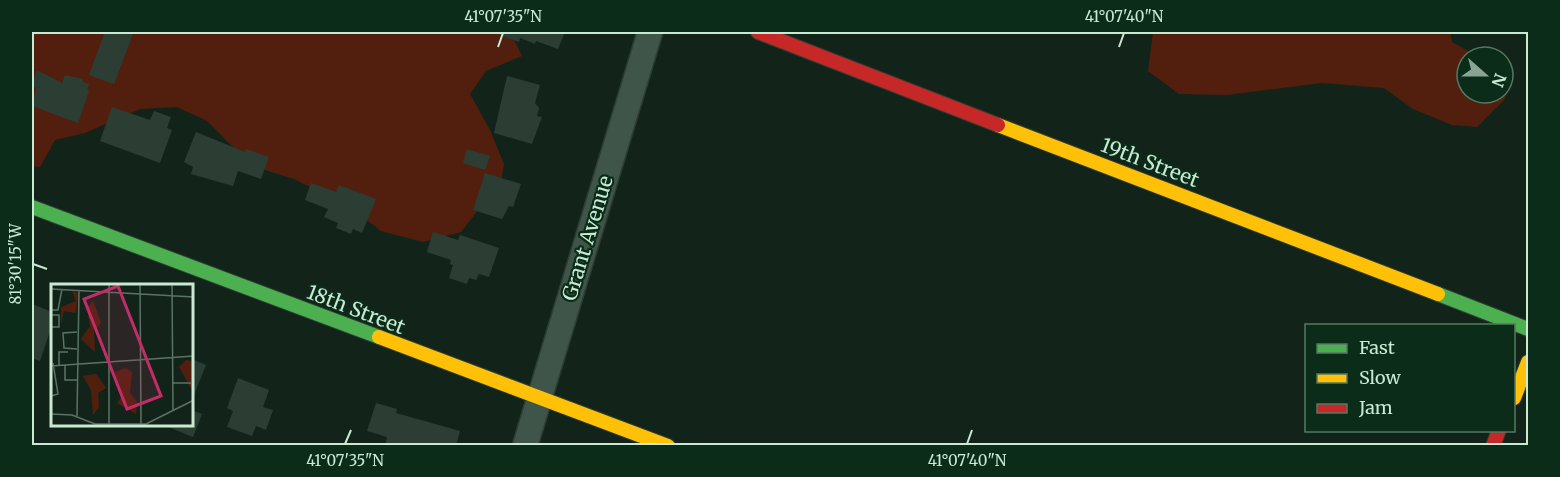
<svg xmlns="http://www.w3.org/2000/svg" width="1560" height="477" viewBox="0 0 1560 477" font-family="Merriweather,serif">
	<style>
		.green { fill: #521f0f }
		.building { fill: #2c3e34 }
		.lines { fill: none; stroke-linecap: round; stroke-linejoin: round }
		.street-casing { stroke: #2e3d34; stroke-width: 27 }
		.fast-casing { stroke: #2e3d34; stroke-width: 16 }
		.slow-casing { stroke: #2e3d34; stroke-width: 16 }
		.jam-casing { stroke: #2e3d34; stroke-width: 16 }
		.street { stroke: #3f5549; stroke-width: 24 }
		.fast { stroke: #4caf50; stroke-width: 14 }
		.slow { stroke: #ffc107; stroke-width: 14 }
		.jam { stroke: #c62828; stroke-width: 14 }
		.ticks { fill: none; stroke: #c9e9d3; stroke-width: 2 }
		.labels { text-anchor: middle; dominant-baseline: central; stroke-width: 4.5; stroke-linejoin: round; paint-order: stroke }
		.street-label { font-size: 20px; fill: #c9e9d3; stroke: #0a2c19 }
		.inset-road { fill: none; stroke: #5b7364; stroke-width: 1.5 }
		.view { fill: #c32d67; fill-opacity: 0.15; stroke: #c32d67; stroke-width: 3 }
		.inset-edge { fill: none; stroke: #c9e9d3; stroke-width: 3 }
		.neatline { fill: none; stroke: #c9e9d3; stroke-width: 2 }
		.ticks-label { font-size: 15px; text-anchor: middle; fill: #c9e9d3 }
	</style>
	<rect width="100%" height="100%" fill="#12241a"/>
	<g class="green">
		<path d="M32 32H506L511 33 522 56 486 71 470 94 489 128 504 164 501 181 461 232 423 242 381 231 349 206 294 179 252 166 207 121 177 107 140 109 85 133 55 140 40 167 32 166Z"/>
		<path d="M1153 32H1450L1452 42 1479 57H1467V93H1503V74L1506 76 1505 99 1477 127 1452 125 1413 109 1384 88 1322 83 1227 95 1179 94 1148 71Z"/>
	</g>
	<g class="building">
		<path d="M105 32 133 34 114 84 89 75Z"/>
		<path d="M492 32H565L558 49 536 41 535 44 520 38 519 42Z"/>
		<path d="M37 70 62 83 65 75 83 79V82L89 84 87 90 89 91 78 123 32 106 36 88 32 85Z"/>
		<path d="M507 76 540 85 535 103 539 108 537 116 542 117 532 144 494 133Z"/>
		<path d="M112 107 150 120 154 111 171 117 167 128 172 130 160 163 100 141Z"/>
		<path d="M196 132 245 152 246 149 269 157 261 179 238 171 233 186 191 174 193 167 184 162Z"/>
		<path d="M467 149 490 156 485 170 463 163Z"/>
		<path d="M485 173 521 184 513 207 509 206 502 219 473 210Z"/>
		<path d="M311 183 336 192 339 185 376 199 362 233 353 229 351 234 336 228 338 223 324 217 328 209 305 200Z"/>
		<path d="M433 232 458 240 460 235 499 248 489 277 479 274 476 280 469 278 467 284 449 278 453 265 450 264 451 260 427 252Z"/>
		<path d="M32 304 52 312V325L40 361 32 358Z"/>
		<path d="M192 359 206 365 194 395 192 394Z"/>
		<path d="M238 378 269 390 263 407 273 410 266 430 256 426 252 436 227 427 233 411 227 408Z"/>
		<path d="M376 403 397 409 396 413 460 431 456 446H385L387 437 367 431Z"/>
		<path d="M192 410 202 414 193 437 166 426 192 424Z"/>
	</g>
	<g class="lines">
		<g class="street-casing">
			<path id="street" d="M525 446 650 32"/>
		</g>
		<g class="fast-casing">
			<g id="fast">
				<path d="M32 207 379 337"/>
				<path d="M1438 294 1528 329"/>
			</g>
		</g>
		<g class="slow-casing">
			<g id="slow">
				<path d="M998 125 1438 294"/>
				<path d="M379 337 668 446"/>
				<path d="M1514 398 1528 362"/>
			</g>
		</g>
		<g class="jam-casing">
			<g id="jam">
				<path d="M758 32 998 125"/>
				<path d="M1493 446 1499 430"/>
			</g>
		</g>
		<use href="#street" class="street"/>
		<use href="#fast" class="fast"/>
		<use href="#slow" class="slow"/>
		<use href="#jam" class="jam"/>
	</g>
	<path class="ticks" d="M498 47 503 33M1119 47 1124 33M33 264 47 269M345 444 351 430M967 444 972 430"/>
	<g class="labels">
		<g class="street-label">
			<text transform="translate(1150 162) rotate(21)">19th Street</text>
			<text transform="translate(587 238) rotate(-73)">Grant Avenue</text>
			<text transform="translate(356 309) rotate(21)">18th Street</text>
		</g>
	</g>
	<g transform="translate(51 284)">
		<rect width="142" height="142" fill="#12241a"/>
		<path d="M21 7 27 9 25 29 13 27 10 40V23L25 17ZM42 16 50 39 43 47 44 68 30 55 39 42 36 25ZM135 76 141 77 143 82 142 108 128 83ZM75 84 81 88 79 109 86 118 85 130 66 119 70 114 64 88ZM45 90 55 104 47 109 48 123 42 131 40 106 32 92Z" fill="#521f0f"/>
		<path class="inset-road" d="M58 0V140M89 0 90 140M121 0 122 126M0 5 143 13M0 26H7L11 5M0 31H8V43H0M26 48 12 49 13 64 26 65M14 81V96H26M0 82 143 72M8 82V68H17M121 99H140M0 112 7 110 2 79M0 130 21 131 44 140H95L143 116M26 132 28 6"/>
		<path class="view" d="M67 2 110 112 76 125 33 15Z"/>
		<rect width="142" height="142" class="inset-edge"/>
	</g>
	<rect width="1560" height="477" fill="none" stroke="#0a2c19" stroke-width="66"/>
	<rect x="1305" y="324" width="210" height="108" fill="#0a2c19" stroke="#567863" stroke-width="1.5"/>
	<rect x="1317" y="344" width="30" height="9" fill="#4caf50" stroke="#567863" stroke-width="1.5"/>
	<text x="1359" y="354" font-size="18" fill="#c9e9d3">Fast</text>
	<rect x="1317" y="374" width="30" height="9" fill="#ffc107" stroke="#567863" stroke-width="1.5"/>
	<text x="1359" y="384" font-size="18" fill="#c9e9d3">Slow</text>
	<rect x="1317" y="404" width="30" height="9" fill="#c62828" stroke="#567863" stroke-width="1.5"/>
	<text x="1359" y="414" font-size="18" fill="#c9e9d3">Jam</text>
	<g transform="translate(1485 75) rotate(111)"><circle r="28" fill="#0a2c19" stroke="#567863" stroke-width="1.5"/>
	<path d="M0-4.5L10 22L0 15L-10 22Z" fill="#89a492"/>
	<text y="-9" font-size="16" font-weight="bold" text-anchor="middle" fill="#c9e9d3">N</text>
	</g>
	<rect x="33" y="33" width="1494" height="411" class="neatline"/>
	<g class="ticks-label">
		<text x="503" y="22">41°07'35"N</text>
		<text x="1124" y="22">41°07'40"N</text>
		<text transform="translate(16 264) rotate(-90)" y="5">81°30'15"W</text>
		<text x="345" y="466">41°07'35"N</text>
		<text x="967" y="466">41°07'40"N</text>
	</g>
</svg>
